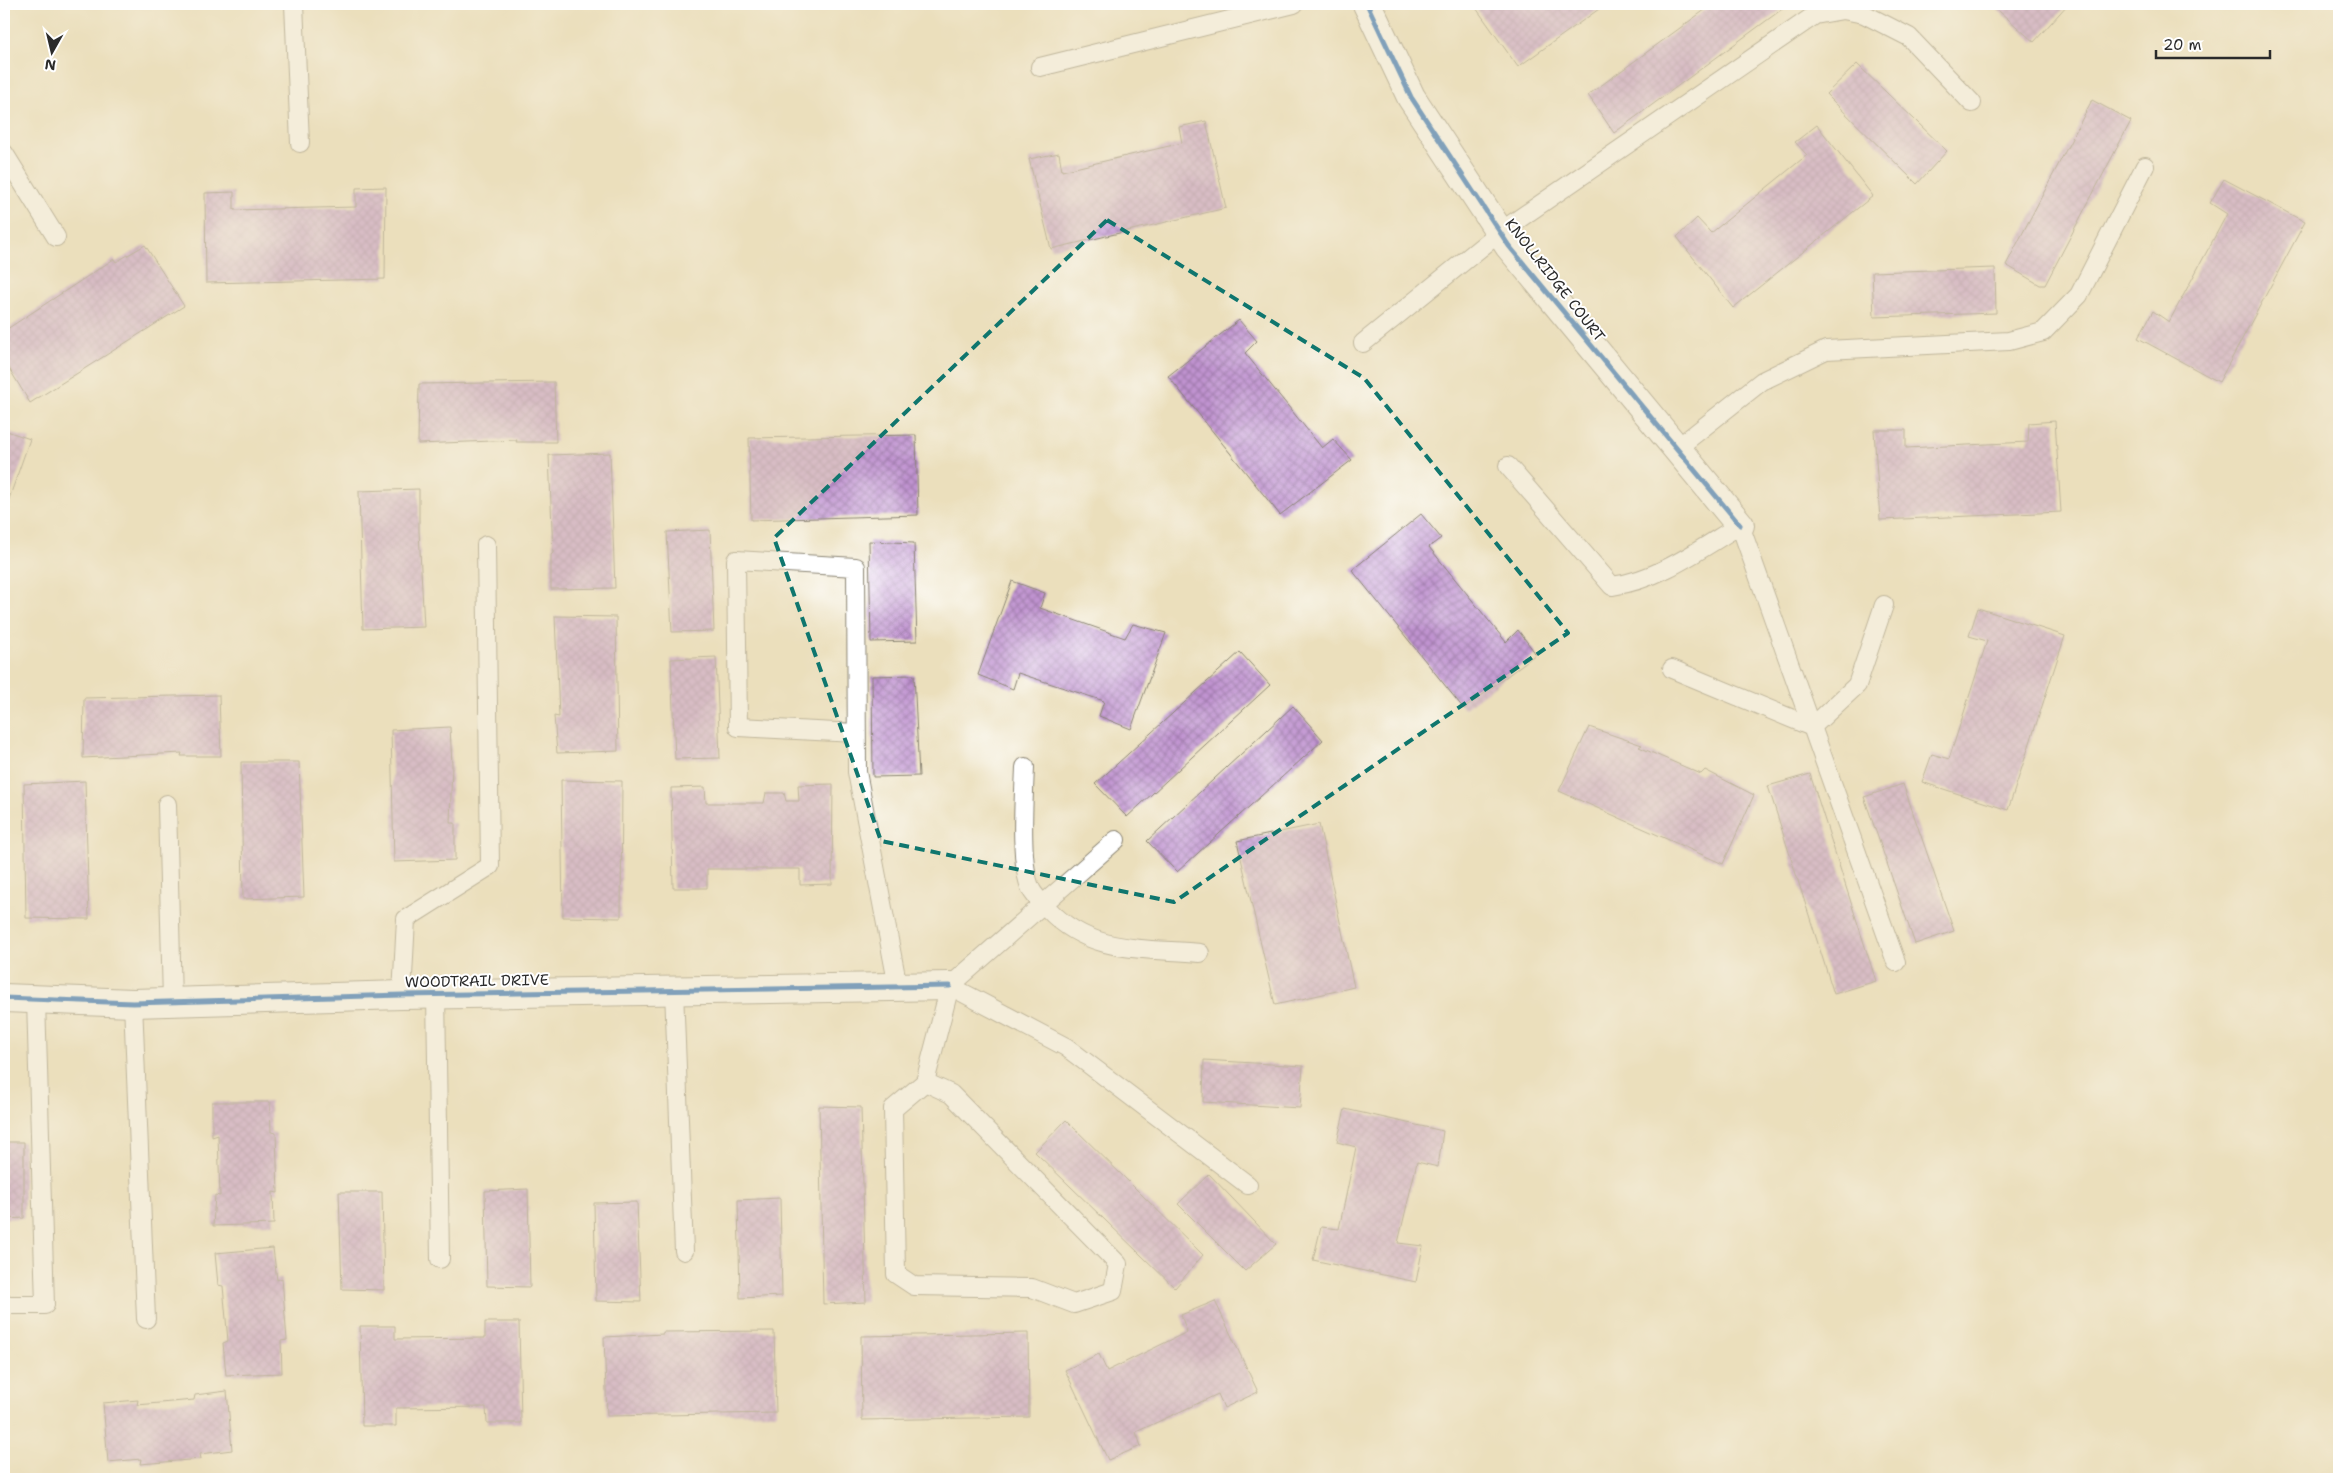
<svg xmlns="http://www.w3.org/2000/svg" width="2343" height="1483" viewBox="0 0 2343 1483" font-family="'Shantell Sans',sans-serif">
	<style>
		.building { fill: url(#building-cross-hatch) }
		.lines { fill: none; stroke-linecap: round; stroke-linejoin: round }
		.lane-casing { stroke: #8b8574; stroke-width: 20 }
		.street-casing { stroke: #8b8574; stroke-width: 30 }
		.lane { stroke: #fff; stroke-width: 18 }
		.street { stroke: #fff; stroke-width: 28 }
		.cycleway-casing { stroke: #fff; stroke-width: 8 }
		.cycleway { stroke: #0057b8; stroke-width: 5 }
		.marked { fill: none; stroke: #0f766e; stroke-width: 4; stroke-dasharray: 10 6; stroke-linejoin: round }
		.labels { text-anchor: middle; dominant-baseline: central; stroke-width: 4; stroke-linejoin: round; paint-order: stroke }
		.street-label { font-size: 15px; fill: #2b2b2b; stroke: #fff }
	</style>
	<defs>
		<pattern id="building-cross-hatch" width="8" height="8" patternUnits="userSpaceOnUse" patternTransform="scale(1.25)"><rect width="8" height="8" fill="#c093d0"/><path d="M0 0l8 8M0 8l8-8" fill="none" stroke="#9c78a9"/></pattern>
	</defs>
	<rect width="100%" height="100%" fill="#fff"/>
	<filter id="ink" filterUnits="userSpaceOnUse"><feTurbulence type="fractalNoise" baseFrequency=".02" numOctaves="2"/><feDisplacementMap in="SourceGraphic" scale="10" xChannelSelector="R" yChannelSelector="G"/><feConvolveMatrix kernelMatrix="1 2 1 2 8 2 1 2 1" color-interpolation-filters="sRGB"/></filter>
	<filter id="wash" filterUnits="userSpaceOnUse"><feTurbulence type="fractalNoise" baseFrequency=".0096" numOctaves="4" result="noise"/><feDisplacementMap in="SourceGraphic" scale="20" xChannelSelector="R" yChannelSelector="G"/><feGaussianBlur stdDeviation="1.12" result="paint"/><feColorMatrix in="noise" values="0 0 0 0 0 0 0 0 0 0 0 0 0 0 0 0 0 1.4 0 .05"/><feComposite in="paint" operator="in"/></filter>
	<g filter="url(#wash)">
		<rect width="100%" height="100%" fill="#ebdfbc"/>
		<g id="blocks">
			<g class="building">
				<path d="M1482 4H1606L1518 67 1476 8Z"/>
				<path d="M1713 4H1789L1614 133 1588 95Z"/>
				<path d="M1991 4H2068L2034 42Z"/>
				<path d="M1857 64 1947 151 1917 184 1826 94Z"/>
				<path d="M2092 100 2131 121 2045 285H2040L2006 265Z"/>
				<path d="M1206 121 1226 208 1051 249 1029 159 1059 153 1062 171 1182 143 1179 127Z"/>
				<path d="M1817 125 1873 196 1733 308 1677 237 1697 218 1711 233 1807 155 1795 142Z"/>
				<path d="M2224 179 2305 222 2219 382 2138 338 2153 311 2169 322 2227 214 2210 203Z"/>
				<path d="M386 187 385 279 206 283 205 193 234 192V210L356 207V188Z"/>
				<path d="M145 245 184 306 30 403 4 360V331L114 259 116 262Z"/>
				<path d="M1995 268 1996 313 1874 317 1872 272Z"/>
				<path d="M1239 320 1257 341 1245 353 1322 448 1333 439 1352 460 1280 515 1168 376Z"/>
				<path d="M554 382 556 442H516L517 440 418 444 419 384Z"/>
				<path d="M2055 421 2061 512 1880 520 1874 430H1906V448L2028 442 2029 423Z"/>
				<path d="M4 430 30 439 4 513Z"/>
				<path d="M916 435 918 515 751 520 749 438Z"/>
				<path d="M610 453 615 588 551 589V555L553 553 549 455Z"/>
				<path d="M419 489V531L424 627 363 629 359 491Z"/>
				<path d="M1421 514 1441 538 1429 547 1506 642 1518 630 1536 654 1464 709 1352 570Z"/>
				<path d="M710 530 714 631 672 632 667 532Z"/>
				<path d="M869 541 914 543 917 641 871 642Z"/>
				<path d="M1012 581 1045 593 1040 608 1125 638 1133 624 1166 633 1131 729 1099 716 1104 701 1018 673 1013 689 978 675Z"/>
				<path d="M1978 608 2065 636 2008 810 1922 782 1932 754 1949 759 1987 641 1969 636Z"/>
				<path d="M555 616 616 617 618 751 557 753 554 716 559 717Z"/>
				<path d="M1240 652 1270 685 1127 817 1095 784Z"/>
				<path d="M716 657 720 758 675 759 671 659Z"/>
				<path d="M914 675 919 776 873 777 872 676Z"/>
				<path d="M219 695 221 756H181L182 753 83 758 84 698Z"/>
				<path d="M1293 706 1323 740 1177 872 1147 841Z"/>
				<path d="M450 727 452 765 450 823H455V860L394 862 391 730Z"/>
				<path d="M1589 727 1642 745 1639 747 1701 774 1705 770 1754 795 1723 864 1559 791Z"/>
				<path d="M241 762H299L304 897 243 899Z"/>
				<path d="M1810 774 1876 981 1834 994 1768 786Z"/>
				<path d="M561 780 622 781 621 918 563 917Z"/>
				<path d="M85 781 89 919 26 918 24 784Z"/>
				<path d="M833 784 832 884 800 885V869H707V888H673L671 788 705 787 706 803H764L766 793H784L786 801H799L798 785Z"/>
				<path d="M1903 784 1954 931 1915 944 1864 797Z"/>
				<path d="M1319 824 1354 987 1275 1005 1237 841Z"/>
				<path d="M1204 1060 1303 1066 1300 1108 1203 1102Z"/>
				<path d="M212 1102H270L271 1132 276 1133 278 1193 273 1192 274 1224 213 1226 215 1195 220 1196 218 1135 212 1137Z"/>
				<path d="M819 1106 861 1107 866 1302 823 1304Z"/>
				<path d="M1345 1109 1443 1131 1438 1167 1417 1162 1398 1243 1423 1246 1416 1282 1313 1260 1321 1227 1339 1229 1356 1147 1337 1142Z"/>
				<path d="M1066 1120 1203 1255 1175 1288 1035 1152Z"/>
				<path d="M4 1142H24V1218L4 1219Z"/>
				<path d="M1209 1174 1276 1244 1245 1271 1178 1204Z"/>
				<path d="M528 1189 530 1287 487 1286 485 1191Z"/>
				<path d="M339 1192H382L384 1290 342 1289Z"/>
				<path d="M780 1198 782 1296 740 1298 738 1200Z"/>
				<path d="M637 1202 641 1302 596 1301 594 1203Z"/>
				<path d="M273 1248 277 1280 282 1278 287 1340 281 1341 282 1373 226 1375 223 1343 228 1341 223 1286 218 1285 215 1253Z"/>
				<path d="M1215 1301 1258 1392 1224 1408 1218 1394 1136 1432 1141 1446 1108 1460 1065 1370 1099 1354 1107 1371 1187 1332 1181 1315Z"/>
				<path d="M485 1322H519L521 1423H487L486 1407 396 1408V1426H362L360 1326H395V1339L485 1338Z"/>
				<path d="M774 1331 776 1413 607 1416 604 1337 663 1334V1332Z"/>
				<path d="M1028 1333 1029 1417 862 1420 861 1336Z"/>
				<path d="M227 1391 232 1450 200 1454 201 1459 140 1464 141 1459 108 1462 103 1403 138 1400 137 1405 194 1400 195 1395Z"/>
			</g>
		</g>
	</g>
	<g filter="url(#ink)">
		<use href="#blocks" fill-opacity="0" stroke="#8b8574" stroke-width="1"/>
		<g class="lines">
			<g class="lane-casing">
				<g id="lane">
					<path d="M294 4 300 143"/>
					<path d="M1040 67 1294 4"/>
					<path d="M4 153 56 237"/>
					<path d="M1363 343 1500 232 1815 15 1843 10 1864 14 1909 37 1972 103"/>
					<path d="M1676 449 1762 381 1826 350 2009 341 2043 332 2079 295 2145 166"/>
					<path d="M1508 466 1612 586C1659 580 1700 549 1740 525L1896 962"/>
					<path d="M1672 669 1812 727 1857 685 1884 605"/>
					<path d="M856 733 738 727 736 560 856 567 857 772 898 987"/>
					<path d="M1025 767C1024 796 1019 864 1031 889 1034 896 1042 903 1048 909 1090 954 1143 948 1200 953"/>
					<path d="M167 804 172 1001"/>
					<path d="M950 986 1066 1047 1248 1185"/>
					<path d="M674 990 684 1251"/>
					<path d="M436 994 440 1259"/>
					<path d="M402 995 406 919 490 866 486 545"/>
					<path d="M133 1003 146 1319"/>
					<path d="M925 1082 951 1094 1118 1264 1113 1291 1074 1304 1032 1288 914 1286 896 1274 893 1109 925 1082 950 986 1116 840"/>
					<path d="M4 1305H45L36 1000"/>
				</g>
			</g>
			<g class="street-casing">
				<g id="street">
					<path d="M1367 4 1411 97 1509 246 1740 525"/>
					<path d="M4 998 133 1003 402 995 950 986"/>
				</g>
			</g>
			<use href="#lane" class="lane"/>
			<use href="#street" class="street"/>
			<g class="cycleway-casing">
				<g id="cycleway">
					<path d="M1367 4 1411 97 1509 246 1740 525"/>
					<path d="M4 998 133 1003 402 995 950 986"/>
				</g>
			</g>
			<use href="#cycleway" class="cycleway"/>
		</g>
	</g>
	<path d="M0 0H2343V1483H0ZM1107 220 1364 378 1568 633 1174 902 881 841 774 538Z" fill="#ebdfbc" fill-opacity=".55" fill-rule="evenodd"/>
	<path class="marked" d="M1107 220 1364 378 1568 633 1174 902 881 841 774 538Z"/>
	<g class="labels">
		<g class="street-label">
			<text transform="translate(1555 280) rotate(52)">KNOLLRIDGE COURT</text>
			<text transform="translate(477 981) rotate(-1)">WOODTRAIL DRIVE</text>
		</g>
	</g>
	<rect width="2343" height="1483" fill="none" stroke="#fff" stroke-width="20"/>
	<g transform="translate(52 52) rotate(188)" stroke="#ffffff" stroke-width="4" paint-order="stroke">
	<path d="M0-4L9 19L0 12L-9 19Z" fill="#2b2b2b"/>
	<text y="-8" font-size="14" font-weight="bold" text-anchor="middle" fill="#2b2b2b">N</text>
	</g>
	<path d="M2156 50v8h114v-8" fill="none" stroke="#2b2b2b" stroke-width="2.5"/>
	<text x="2163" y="50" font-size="15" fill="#2b2b2b" stroke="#ffffff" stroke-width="4" paint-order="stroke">20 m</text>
</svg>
